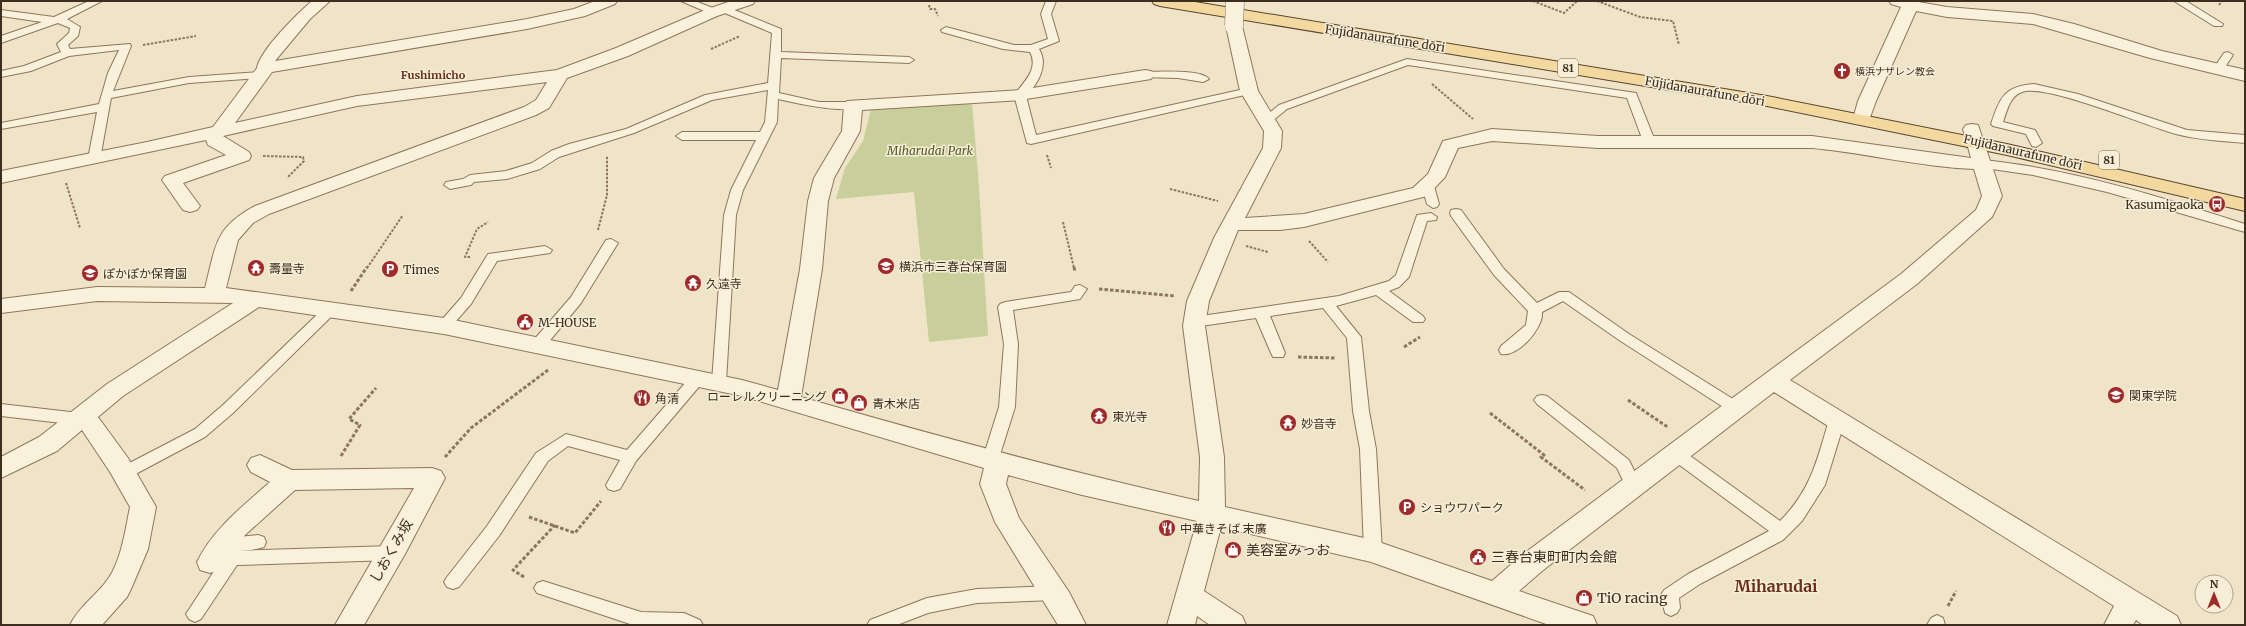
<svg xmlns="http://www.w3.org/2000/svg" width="2246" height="626" viewBox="0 0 2246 626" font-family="Merriweather,'Noto Sans JP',serif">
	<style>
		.green { fill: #c9cf9b }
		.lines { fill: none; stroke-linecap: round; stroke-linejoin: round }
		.service-casing { stroke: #8d765c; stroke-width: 2 }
		.minor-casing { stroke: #8d765c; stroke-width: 2 }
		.primary-casing { stroke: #5b4430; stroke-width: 2 }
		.path-far1 { stroke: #8d765c; stroke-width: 2; stroke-dasharray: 2.5 1.5; stroke-linecap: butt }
		.path { stroke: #8d765c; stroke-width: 3; stroke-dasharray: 3.5 2; stroke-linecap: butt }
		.service { fill: #faf1dc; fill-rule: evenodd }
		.minor { fill: #faf1dc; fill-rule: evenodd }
		.primary { fill: #f3d9a0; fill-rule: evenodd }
		.minor-bridge-casing { stroke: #8d765c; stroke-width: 19; stroke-linecap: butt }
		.minor-bridge { stroke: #faf1dc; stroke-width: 18 }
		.labels { text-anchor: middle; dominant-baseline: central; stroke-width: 3; stroke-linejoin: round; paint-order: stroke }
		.far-poi-label { font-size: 10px; fill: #3d2e20; stroke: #f7eed8; text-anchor: start }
		.shield { fill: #f7eed8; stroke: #756857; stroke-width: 1 }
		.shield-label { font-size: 11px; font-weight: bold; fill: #3d2e20 }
		.far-neighbourhood-label { font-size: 11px; font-weight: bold; fill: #6b2e1e; stroke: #f7eed8 }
		.street-label { font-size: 12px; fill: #3d2e20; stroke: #f7eed8 }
		.park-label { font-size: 12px; font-style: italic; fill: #4d5a26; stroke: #f7eed8 }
		.poi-label { font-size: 12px; fill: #3d2e20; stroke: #f7eed8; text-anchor: start }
		.near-poi-label { font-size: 14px; fill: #3d2e20; stroke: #f7eed8; text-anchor: start }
		.near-street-label { font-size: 14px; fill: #3d2e20; stroke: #f7eed8 }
		.near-neighbourhood-label { font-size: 16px; font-weight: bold; fill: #6b2e1e; stroke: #f7eed8 }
	</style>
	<rect width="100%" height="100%" fill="#f0e4c8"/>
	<path class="green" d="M972 102 979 186 988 336 929 342 914 192 836 199 845 168 863 141 871 109Z"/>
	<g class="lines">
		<g class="service-casing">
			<g id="service">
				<path d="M89 1H102L67 19 80 27 78 36 68 45 70 49 130 44 131 46 113 91 189 77 261 72 266 75 261 78 189 83 111 98 100 159 94 163 88 159 97 112 1 129V123L99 104 108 73 119 50 69 56 31 71 1 77V71L24 66 61 52 57 44 69 33 70 28 58 23 1 43V36L42 22 1 16V10L54 17Z"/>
				<path d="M681 1H695L718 10 719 7H727L781 29V52L909 57 914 60 909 63 781 58 779 93 819 102H853L859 105C850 116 792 102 778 99L777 122 743 190 736 215 726 382 724 386H714L712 382 724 215 731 190 756 140H682L676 136 682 132H760L765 122 768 90 712 100 634 133 559 157 540 169 507 179 474 182 471 185 450 189 444 185 446 182 463 179 470 175 506 171 532 163 551 151 569 144 626 129 705 95 768 83 772 33 720 11 719 14H711Z"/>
				<path d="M1046 1H1056L1051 14 1059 41 1039 49C1049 65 1038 84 1026 96L1036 135 1249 88 1255 91 1249 94 1031 144 1027 143 1014 95C1024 82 1039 69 1030 52L1003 49 942 32 941 30 946 27 1014 45H1031L1048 39 1041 14Z"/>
				<path d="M2174 1H2186L2223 24 2222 26H2214Z"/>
				<path d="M2228 52 2233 55 2223 70H2215L2214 68 2224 53Z"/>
				<path d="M1407 59 1636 93 1655 141 1649 145 1643 141 1627 98 1408 65 1287 109 1271 122H1263L1261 120 1279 105Z"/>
				<path d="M1145 72C1158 72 1201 69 1209 79L1203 82 1178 78 1141 77 1140 75Z"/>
				<path d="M2034 84 2078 94 2187 130 2245 135V143C2222 141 2199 140 2176 134 2146 126 2045 83 2022 92 2010 96 2007 111 2003 122L2035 130 2042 143 2036 147 2032 146 2026 134 1993 126 1991 124C2000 98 2004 86 2034 84Z"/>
				<path d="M1982 160C2068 168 2162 197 2245 224V232L2107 192 2033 175 1978 167 1976 164 1978 161Z"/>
				<path d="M1428 182 1434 186 1439 204 1437 207 1433 208 1427 204 1422 186Z"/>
				<path d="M1456 209 1461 210 1504 269 1537 303 1559 292H1569L1629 334 1741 404 1744 408 1741 412 1736 414 1731 412 1619 340 1563 301 1542 312C1544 328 1517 358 1501 354L1499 350 1501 346 1526 325 1528 311 1494 275 1451 216 1450 213 1451 210Z"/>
				<path d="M1431 213 1437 217 1436 220 1427 221 1409 277 1399 287 1389 291 1423 316 1425 319 1423 322H1413L1376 295 1336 306 1361 337 1369 411 1376 449 1382 551 1379 556 1373 558 1367 556 1364 551 1360 449 1353 411 1347 338 1323 308 1270 316 1285 353 1283 357H1273L1271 353 1256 318 1194 327 1189 325 1187 322 1189 319 1194 317 1339 296 1389 281 1396 275 1416 218 1417 215Z"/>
				<path d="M611 239 618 243 581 303 542 350H532L530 346 532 342 571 297 606 240Z"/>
				<path d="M545 246 552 250 550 253 497 261 471 304 449 329H439L437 326 439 323 461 298 488 254Z"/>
				<path d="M1080 285 1087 289 1080 299 1013 310 1018 344 1015 407 998 461 996 465 990 467 984 465 982 461 999 407 1004 344 998 307 1000 304 1005 302 1071 292 1075 286Z"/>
				<path d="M331 304 336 306 338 309 336 312 233 413 205 437 130 477 124 479 118 477 116 473 118 469 195 429 223 405 326 306Z"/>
				<path d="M698 373 703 374 705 378 703 382 636 461 620 489 614 491 608 489 606 485 620 460 568 446 548 461 499 536 459 587 453 589 447 587 444 582 447 577 487 526 536 453 566 434 627 450 693 374Z"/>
				<path d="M1542 395 1547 396 1629 460 1642 487 1640 491 1634 493 1628 491 1617 468 1537 404 1534 400 1537 396Z"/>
				<path d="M1 404 79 413 84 415 87 419 84 423 79 425 1 416Z"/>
				<path d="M1837 414 1842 416 1845 420 1825 485 1802 521 1783 540 1700 584 1679 598 1680 608 1677 613 1671 616 1665 613 1661 595 1664 590 1688 574 1769 531 1670 458 1668 454 1670 450 1676 448 1682 450 1780 521C1811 490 1817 460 1829 420L1832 416Z"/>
				<path d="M258 535 264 537 266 542 264 547C251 551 230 553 217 549L215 544 217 539Z"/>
				<path d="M392 546 398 548 401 553 398 558 392 560 237 565 201 619 195 622 189 619 186 614 226 553 232 551Z"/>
				<path d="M543 581 641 612 684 613 700 620 703 625H633L537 593 534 588 537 583Z"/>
				<path d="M1054 586 1060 588 1063 593 1060 598 1054 600 977 603 928 613 897 625H867L870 620 927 598 977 589Z"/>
				<path d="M1937 615 1943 618 1945 625H1927L1931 618Z"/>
			</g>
		</g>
		<g class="minor-casing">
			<g id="minor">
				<path d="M312 1H330L310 19 275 61 527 19 574 9 595 1H617L615 4 585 16 527 29 272 72 235 123 357 96 557 70 616 48 705 10 731 1H755L753 4 717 16 628 56 567 78 549 108 536 115 269 214 253 223 238 240 226 288 444 318 742 380 778 390 800 269 808 201 814 178 842 131 844 105 847 101 1020 90 1145 70 1151 71 1154 75 1151 79 1145 80 1020 100 862 110 860 131 834 178 828 201 822 269 801 397C933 435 1065 471 1199 501L1200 457 1183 326 1187 301 1214 238 1263 148 1264 131 1240 91 1226 26 1228 23H1240L1242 26 1258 91 1282 131 1281 148 1245 218 1304 214 1413 188 1428 174 1443 141 1492 129 1598 136H1812L1971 158 1963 129 1966 125 1972 124 1978 125 2002 196 1992 217 1917 284 1790 380 2177 616 2181 625H2143L2136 620 2133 625H2104L2114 606 1774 392 1542 571 1519 591 1593 616 1597 625H1549L1371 562 1221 527 1204 591 1242 616 1246 625H1210L1197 616 1195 625H1167L1197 521 1082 495 1008 475 1006 484 1019 518 1069 592 1086 625H1058L995 522 980 484 984 468 742 396 444 334 259 307 123 396 98 417 128 458 156 507 148 549 131 589 127 597 102 625H70C78 608 94 597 105 583 121 564 125 531 130 507L110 472 82 430 57 451 1 478V457L39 437 107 384 233 303 97 301 1 313V299L97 287 205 288C216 246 214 228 255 206L524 107 536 100 547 82 357 106 223 136 249 152 251 156 249 160 183 183 200 206 197 210 190 212 183 210 162 180 165 176 226 155 208 145 206 140 1 183V171L147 142 213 127 257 68C260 50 298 13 312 1ZM1492 141 1598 148H1812C1866 153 1920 167 1974 169L1982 196 1976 210 1901 274 1708 416 1522 555 1492 581 1373 540 1225 507 1224 457 1205 326 1209 301 1238 230H1280L1304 227 1427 196 1445 177 1458 148Z"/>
				<path d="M1889 1H1913L1947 7 2033 14 2074 24 2162 51 2242 69 2245 70V81L2150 58 2033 24 1947 17 1916 11 1876 101 1868 123 1862 124 1856 123 1853 119 1858 101 1901 7 1891 4Z"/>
				<path d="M260 455 292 470 432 468 441 471 445 478 405 554 364 625H335L414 488 295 490 245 535 220 570 210 573 200 570 197 562C213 529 243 506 270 482L251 472 247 465 251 458Z"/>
			</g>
		</g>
		<g class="primary-casing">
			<path id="primary" d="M1152 1H1189L1767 96 2007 144 2245 199V211L2007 155 1767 106 1160 6 1154 4Z"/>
		</g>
		<g class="path-far1">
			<path d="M1533 1 1564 13 1577 1"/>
			<path d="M1597 1 1640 17 1673 21 1679 45"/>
			<path d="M929 5 930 9H935L938 16"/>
			<path d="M2219 5 2222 1"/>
			<path d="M143 45 196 36"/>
			<path d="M711 49 740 36"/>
			<path d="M1432 84 1473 119"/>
			<path d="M1047 155 1051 168"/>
			<path d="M263 156 303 157 304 161 287 178"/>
			<path d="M66 183 80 228"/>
			<path d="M1170 189 1218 201"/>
			<path d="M1063 222 1074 268"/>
			<path d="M598 230 607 195V156"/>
			<path d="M1309 241 1328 262"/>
			<path d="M1246 246 1268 252"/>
			<path d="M470 257H465L477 229 488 222"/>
			<path d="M367 268 403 215"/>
		</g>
		<g class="path">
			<path d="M1074 267 1075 272"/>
			<path d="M1099 289 1175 296"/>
			<path d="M351 291 367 267"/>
			<path d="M1404 347 1420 337"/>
			<path d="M1298 357 1335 358"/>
			<path d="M1628 400 1669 428"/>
			<path d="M1490 413 1544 455 1541 457 1585 490"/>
			<path d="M341 456 360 425 349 419 376 388"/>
			<path d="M445 457 471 428 548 370"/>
			<path d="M529 517 575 533 601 501"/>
			<path d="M524 577 513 570 555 525"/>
			<path d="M1948 606 1956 591"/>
		</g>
		<use href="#service" class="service"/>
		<use href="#minor" class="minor"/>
		<use href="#primary" class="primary"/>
		<g class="minor-bridge-casing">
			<path id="minor-bridge" d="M1234 26 1235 1"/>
		</g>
		<use href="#minor-bridge" class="minor-bridge"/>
	</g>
	<defs>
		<g id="church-disc" transform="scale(0.9)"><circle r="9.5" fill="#9e2a2b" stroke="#f7eed8"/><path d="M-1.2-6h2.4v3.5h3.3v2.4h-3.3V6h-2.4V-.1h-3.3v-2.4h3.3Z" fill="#fff"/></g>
		<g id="bus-disc" transform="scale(0.9)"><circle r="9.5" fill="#9e2a2b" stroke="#f7eed8"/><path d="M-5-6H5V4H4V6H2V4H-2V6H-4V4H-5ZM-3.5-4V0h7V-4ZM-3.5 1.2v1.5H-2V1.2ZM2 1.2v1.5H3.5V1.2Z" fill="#fff"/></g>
		<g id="school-disc" transform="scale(0.9)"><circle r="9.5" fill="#9e2a2b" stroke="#f7eed8"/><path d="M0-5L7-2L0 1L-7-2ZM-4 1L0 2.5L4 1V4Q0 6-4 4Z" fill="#fff"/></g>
		<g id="temple-disc" transform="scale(0.9)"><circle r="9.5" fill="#9e2a2b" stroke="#f7eed8"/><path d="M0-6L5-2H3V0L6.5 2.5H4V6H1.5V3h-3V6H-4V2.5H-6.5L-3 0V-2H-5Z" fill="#fff"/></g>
		<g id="parking-disc" transform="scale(0.9)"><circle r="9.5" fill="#9e2a2b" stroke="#f7eed8"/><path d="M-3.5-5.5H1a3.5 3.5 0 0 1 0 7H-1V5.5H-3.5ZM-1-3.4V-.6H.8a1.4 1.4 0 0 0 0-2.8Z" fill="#fff"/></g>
		<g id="civic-disc" transform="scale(0.9)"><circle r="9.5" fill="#9e2a2b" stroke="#f7eed8"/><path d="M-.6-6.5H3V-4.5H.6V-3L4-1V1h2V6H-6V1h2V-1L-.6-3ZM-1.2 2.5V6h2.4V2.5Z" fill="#fff"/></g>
		<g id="shop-disc" transform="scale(0.9)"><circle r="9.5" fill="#9e2a2b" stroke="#f7eed8"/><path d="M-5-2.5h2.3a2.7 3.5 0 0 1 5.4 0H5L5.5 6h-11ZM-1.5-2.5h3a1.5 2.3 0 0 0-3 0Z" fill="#fff"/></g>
		<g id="restaurant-disc" transform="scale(0.9)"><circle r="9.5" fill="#9e2a2b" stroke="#f7eed8"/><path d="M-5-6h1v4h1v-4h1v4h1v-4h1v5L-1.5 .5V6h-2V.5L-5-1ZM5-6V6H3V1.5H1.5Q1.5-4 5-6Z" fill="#fff"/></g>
	</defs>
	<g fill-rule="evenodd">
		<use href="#church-disc" x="1842" y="71"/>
		<use href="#bus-disc" x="2217" y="204"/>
		<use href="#school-disc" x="886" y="266"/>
		<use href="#temple-disc" x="256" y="268"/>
		<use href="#parking-disc" x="390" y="269"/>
		<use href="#school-disc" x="90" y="273"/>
		<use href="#temple-disc" x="693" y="283"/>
		<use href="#civic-disc" x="525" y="322"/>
		<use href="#school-disc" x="2116" y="395"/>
		<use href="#shop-disc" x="840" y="396"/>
		<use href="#restaurant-disc" x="642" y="398"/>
		<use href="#shop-disc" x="859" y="403"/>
		<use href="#temple-disc" x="1099" y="416"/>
		<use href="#temple-disc" x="1288" y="423"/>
		<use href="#parking-disc" x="1407" y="507"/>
		<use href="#restaurant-disc" x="1167" y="528"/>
		<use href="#shop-disc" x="1233" y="550"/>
		<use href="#civic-disc" x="1478" y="557"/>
		<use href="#shop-disc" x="1584" y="598"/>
	</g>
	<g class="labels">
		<g class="far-poi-label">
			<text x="1855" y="71">横浜ナザレン教会</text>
		</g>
		<g class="shield">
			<rect x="1558" y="59" width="20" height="18" rx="3"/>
			<rect x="2099" y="151" width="20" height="18" rx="3"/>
		</g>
		<g class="shield-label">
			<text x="1568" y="68">81</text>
			<text x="2109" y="160">81</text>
		</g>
		<g class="far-neighbourhood-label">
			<text x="433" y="75">Fushimicho</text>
		</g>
		<g class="street-label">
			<text transform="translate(1385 38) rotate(9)">Fujidanaurafune dōri</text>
			<text transform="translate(1705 91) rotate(10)">Fujidanaurafune dōri</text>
			<text transform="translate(2023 152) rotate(13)">Fujidanaurafune dōri</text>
		</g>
		<g class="park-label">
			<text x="930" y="150">Miharudai Park</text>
		</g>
		<g class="poi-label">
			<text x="2204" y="204" text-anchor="end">Kasumigaoka</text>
			<text x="899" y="266">横浜市三春台保育園</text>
			<text x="269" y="268">壽量寺</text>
			<text x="403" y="269">Times</text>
			<text x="103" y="273">ぽかぽか保育園</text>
			<text x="706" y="283">久遠寺</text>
			<text x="538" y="322">M-HOUSE</text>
			<text x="2129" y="395">関東学院</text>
			<text x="827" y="396" text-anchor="end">ローレルクリーニング</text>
			<text x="655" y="398">角清</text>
			<text x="872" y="403">青木米店</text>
			<text x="1112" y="416">東光寺</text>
			<text x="1301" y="423">妙音寺</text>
			<text x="1420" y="507">ショウワパーク</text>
			<text x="1180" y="528">中華きそば 末廣</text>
		</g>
		<g class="near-poi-label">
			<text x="1246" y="550">美容室みっお</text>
			<text x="1491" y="557">三春台東町町内会館</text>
			<text x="1597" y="598">TiO racing</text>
		</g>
		<g class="near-street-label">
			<text transform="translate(391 551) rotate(-60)">しおくみ坂</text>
		</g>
		<g class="near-neighbourhood-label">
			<text x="1776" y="586">Miharudai</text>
		</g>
	</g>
	<rect width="2246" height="626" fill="none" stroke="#3d2e20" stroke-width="4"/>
	<g transform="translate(2214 594)"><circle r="19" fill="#f7eed8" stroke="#ada18e"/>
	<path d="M0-3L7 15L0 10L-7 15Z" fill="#9e2a2b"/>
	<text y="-6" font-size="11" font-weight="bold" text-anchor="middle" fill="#3d2e20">N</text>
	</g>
</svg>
